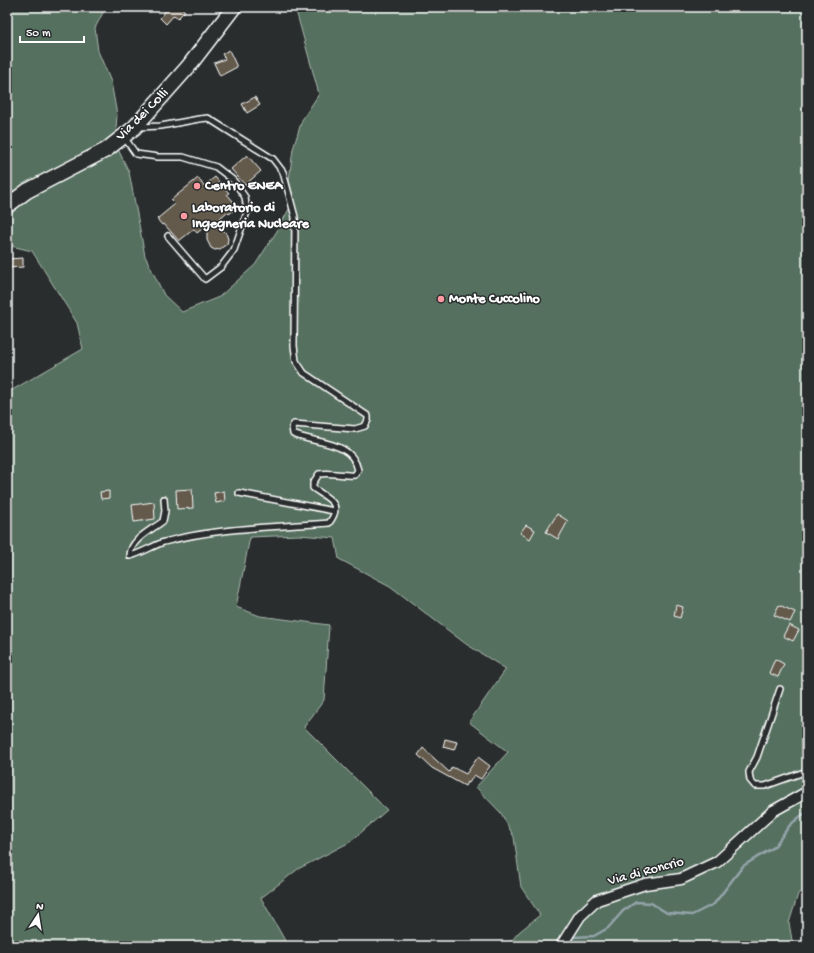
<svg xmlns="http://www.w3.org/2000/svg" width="814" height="953" viewBox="0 0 814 953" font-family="'Gochi Hand',sans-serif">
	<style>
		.green { fill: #54705f; stroke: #aab8af }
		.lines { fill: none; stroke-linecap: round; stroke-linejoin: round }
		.stream { stroke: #95a4ab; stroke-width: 2.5 }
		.building { fill: #645a4c; stroke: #fff }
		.service-casing { stroke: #fff; stroke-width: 8 }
		.minor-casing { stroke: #fff; stroke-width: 13 }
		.secondary-casing { stroke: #fff; stroke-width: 17 }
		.service { stroke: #2a2d2e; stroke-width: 5 }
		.minor { stroke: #2a2d2e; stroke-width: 10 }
		.secondary { stroke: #2a2d2e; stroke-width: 14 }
		.poi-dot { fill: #ff9aa2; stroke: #2a2d2e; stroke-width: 1.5 }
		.labels { text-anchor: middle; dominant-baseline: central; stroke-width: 3; stroke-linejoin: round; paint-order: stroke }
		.street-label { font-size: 14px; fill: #fff; stroke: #2a2d2e }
		.poi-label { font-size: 14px; font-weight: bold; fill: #fff; stroke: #2a2d2e; text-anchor: start }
	</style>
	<rect width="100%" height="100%" fill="#2a2d2e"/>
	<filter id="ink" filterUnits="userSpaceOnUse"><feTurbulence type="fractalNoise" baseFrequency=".025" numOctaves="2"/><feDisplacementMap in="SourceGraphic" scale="8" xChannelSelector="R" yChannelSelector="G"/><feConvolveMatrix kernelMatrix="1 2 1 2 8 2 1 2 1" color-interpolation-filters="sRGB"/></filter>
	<g filter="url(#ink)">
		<path class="green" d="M7 7H106L95 28 98 51 111 82 117 115 115 143 129 172 145 256 164 295 182 312 219 297 255 265 277 231 294 200 289 180 293 149 302 120 319 94 295 7H807V887L798 894 789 923 793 946H507L519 932 540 915 521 887 514 837 501 813 476 787 508 752 469 722 506 669 466 644 390 586 339 559 335 538 299 535 250 537 236 607 260 616 329 625 324 700 304 727 387 810 350 842 298 869 261 898 288 946H7V393L83 349 77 323 32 251 7 245Z"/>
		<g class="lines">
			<path class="stream" d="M574 937 594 936 608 928 623 911 636 902 651 903 667 913 692 915 714 904 743 866 774 847 790 825 802 815 807 813"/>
		</g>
		<g class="building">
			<path d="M169 7H180L185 11 178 18 174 15 166 24 160 18Z"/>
			<path d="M229 50 237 67 220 76 214 63 225 59 222 54Z"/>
			<path d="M255 97 260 105 247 113 242 104Z"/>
			<path d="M247 155 261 171 245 185 231 169Z"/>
			<path d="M215 177 229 193 227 194 238 207 229 214 227 212 212 225 223 230 226 233 228 239 227 244 220 249 215 250 211 248 207 240V225L197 233 194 229 179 241 164 224 162 225 157 219 175 204 171 200 198 178 204 186Z"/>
			<path d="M23 258V267L7 268V259Z"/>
			<path d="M192 489 193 508 177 509 176 490Z"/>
			<path d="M109 491V498L101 499 100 492Z"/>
			<path d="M224 491 225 501 216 503 214 493Z"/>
			<path d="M154 502 155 519 134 522 132 505Z"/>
			<path d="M557 514 568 521 558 539 546 532Z"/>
			<path d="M526 525 535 530 530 539 520 533Z"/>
			<path d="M676 605 683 607 680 618 674 616Z"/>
			<path d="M779 605 795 612 790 622 774 615Z"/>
			<path d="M789 625 799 630 793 641 783 636Z"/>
			<path d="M775 659 784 664 778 677 769 673Z"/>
			<path d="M445 739 457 742 454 750 443 747Z"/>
			<path d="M423 748 449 772 452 767 466 774 478 757 490 766 481 779 474 775 469 783 467 782 465 786 432 768 418 755Z"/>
		</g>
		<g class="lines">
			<g class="service-casing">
				<g id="service">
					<path d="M139 127 161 126 199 119 208 118 273 159 283 172 295 217 294 346 296 361 304 373 368 416V420L365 426 355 429 294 424 292 427 293 434C315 444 352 440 358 470L355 475C343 476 331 472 319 474L313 483V488C328 499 344 503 329 523 274 527 217 528 164 542 152 546 142 553 130 556 130 539 152 530 163 521L165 511 164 499"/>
					<path d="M124 137 136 154 158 157H183L216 167 233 180 245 197 247 212 234 250 221 267 205 279 168 236"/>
					<path d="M239 493 334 511"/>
					<path d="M780 689 757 757 749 772 750 780 755 786H765L807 771"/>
				</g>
			</g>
			<g class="minor-casing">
				<path id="minor" d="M561 946 580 916 597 900 645 884 681 879 717 862 773 811 807 792"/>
			</g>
			<g class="secondary-casing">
				<path id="secondary" d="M7 206 27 191 106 150 134 128 188 67 234 7"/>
			</g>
			<use href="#service" class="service"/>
			<use href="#minor" class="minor"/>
			<use href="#secondary" class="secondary"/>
		</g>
	</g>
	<g class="poi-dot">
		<circle cx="197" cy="186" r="4"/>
		<circle cx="184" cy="216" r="4"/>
		<circle cx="441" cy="299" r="4"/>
	</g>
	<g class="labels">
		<g class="street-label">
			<text transform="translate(143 115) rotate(-45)">Via dei Colli</text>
			<text transform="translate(646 872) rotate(-15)">Via di Roncrio</text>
		</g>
		<g class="poi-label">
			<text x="205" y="186">Centro ENEA</text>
			<text x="192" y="208">Laboratorio di<tspan x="192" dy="16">Ingegneria Nucleare</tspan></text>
			<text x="449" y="299">Monte Cuccolino</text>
		</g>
	</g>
	<rect width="814" height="953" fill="none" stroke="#2a2d2e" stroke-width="24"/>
	<rect x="12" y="12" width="790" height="929" fill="none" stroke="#fff" stroke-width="1.5" filter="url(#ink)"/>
	<g transform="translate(38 915) rotate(12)" stroke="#2a2d2e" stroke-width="3" paint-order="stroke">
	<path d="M0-3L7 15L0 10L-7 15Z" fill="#ffffff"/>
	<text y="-6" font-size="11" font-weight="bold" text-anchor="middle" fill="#ffffff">N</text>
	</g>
	<path d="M20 36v6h64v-6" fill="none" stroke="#ffffff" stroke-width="2"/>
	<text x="26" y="36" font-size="12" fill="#ffffff" stroke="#2a2d2e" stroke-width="3" paint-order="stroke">50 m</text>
</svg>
